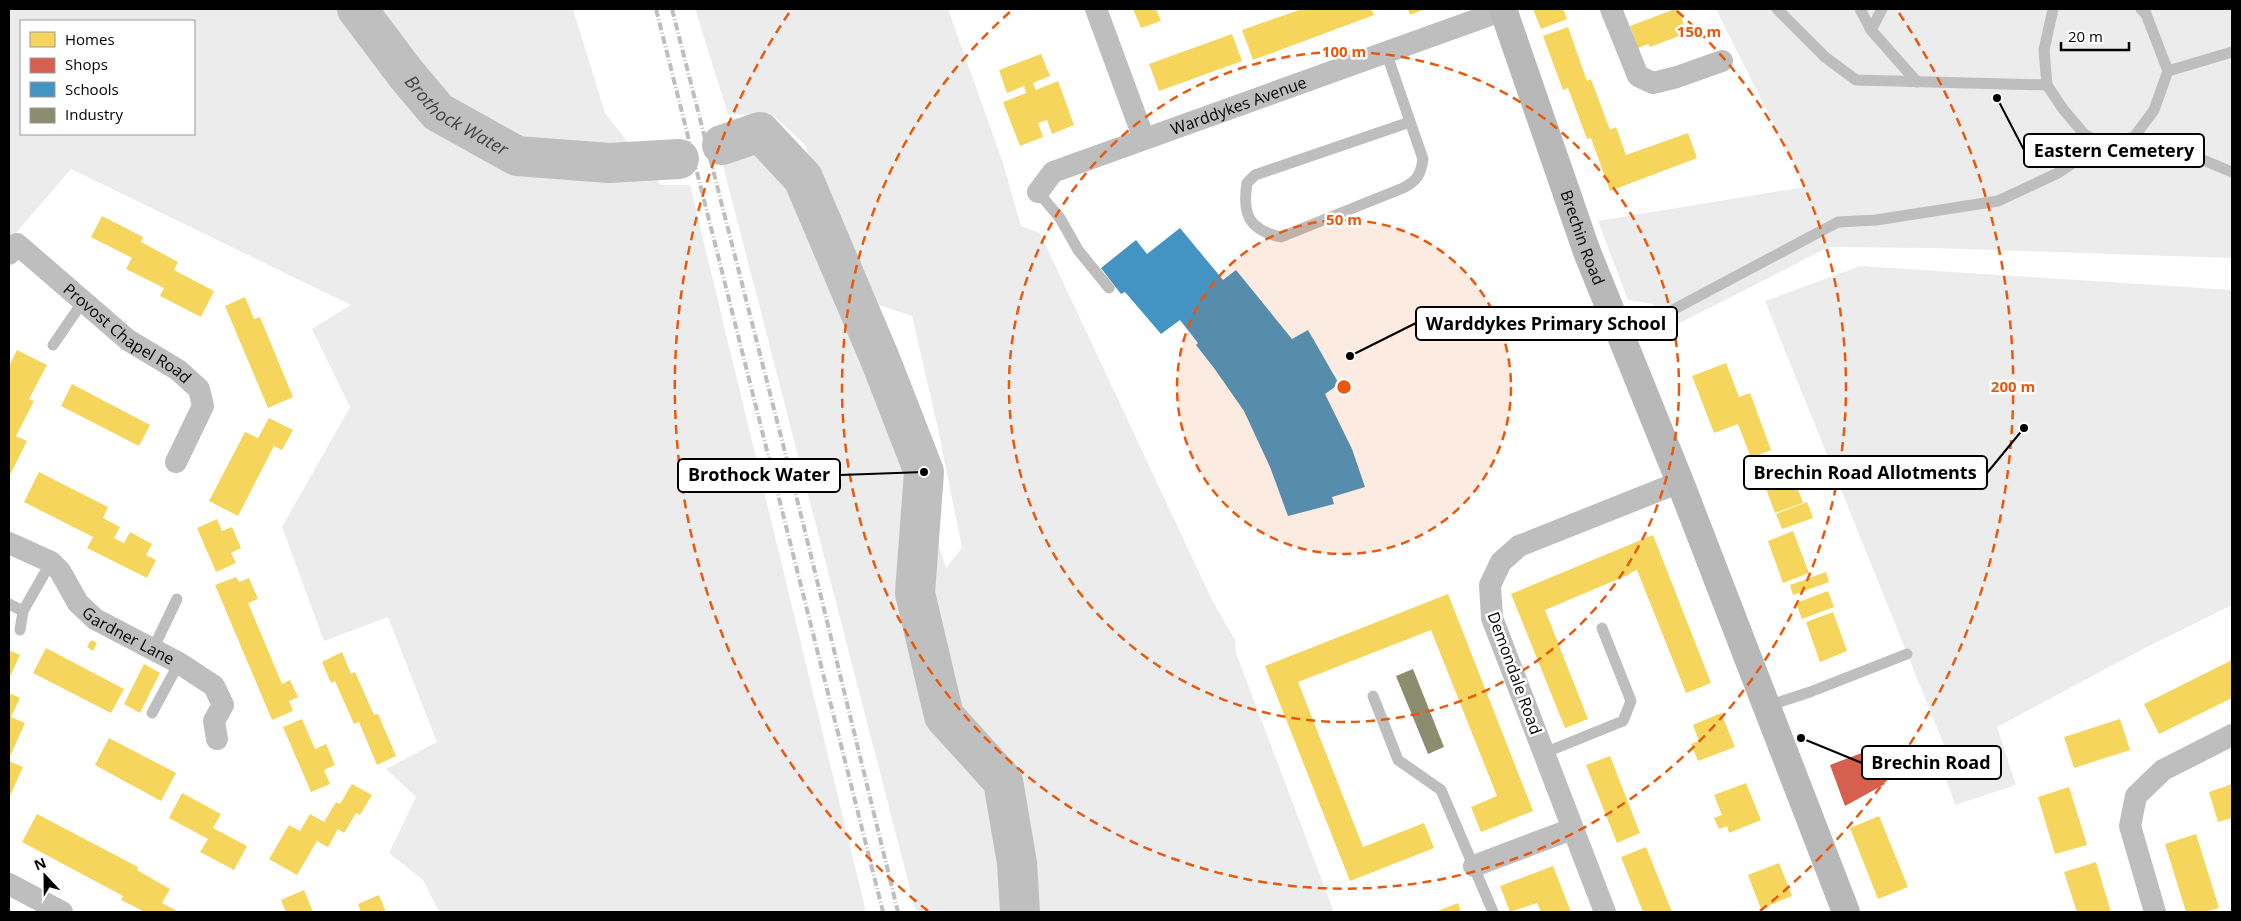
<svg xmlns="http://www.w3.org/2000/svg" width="2241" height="921" viewBox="0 0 2241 921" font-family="'Open Sans',sans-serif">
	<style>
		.green { fill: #ececec; fill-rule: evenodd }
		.homes { fill: #f6d55c }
		.shops { fill: #d6604d }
		.schools { fill: #4393c3 }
		.industry { fill: #8c8c6e }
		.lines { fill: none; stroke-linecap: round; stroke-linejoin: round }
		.river { stroke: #bfbfbf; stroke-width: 40 }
		.lane { stroke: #bebebe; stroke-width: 11 }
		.street { stroke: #bebebe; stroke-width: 22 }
		.secondary { stroke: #b8b8b8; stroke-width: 28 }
		.rail { stroke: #bebebe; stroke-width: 4; stroke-dasharray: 8 2.5 1 2.5; stroke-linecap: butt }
		.ring { fill: none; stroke: #e8590c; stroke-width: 2.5; stroke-dasharray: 9 6 }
		.labels { text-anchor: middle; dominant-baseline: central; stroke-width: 5; stroke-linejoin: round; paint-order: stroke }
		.street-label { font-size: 16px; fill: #000; stroke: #fff }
		.water-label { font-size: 18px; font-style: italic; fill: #444; stroke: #fff }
		.centre { fill: #e8590c; stroke: #fff; stroke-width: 2.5 }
		.ring-label { font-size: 15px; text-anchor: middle; font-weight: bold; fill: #e8590c; stroke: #fff; stroke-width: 5; stroke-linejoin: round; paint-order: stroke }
		.leader { fill: none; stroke: #000; stroke-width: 2 }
		.callout-dot { fill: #000; stroke: #fff; stroke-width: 2 }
		.callout { fill: #fff; stroke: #000; stroke-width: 2 }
		.callout-label { font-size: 18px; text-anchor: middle; font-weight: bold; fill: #000 }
	</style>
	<rect width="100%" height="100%" fill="#fff"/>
	<g class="green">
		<path d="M9 9H573L605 113 661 185H690L866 912H439L423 880 389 853 416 797 386 769 437 742 388 617 324 641 282 527 350 407 312 329 351 305 71 169 9 241ZM21 21H194V134H21Z"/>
		<path d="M695 9H948L1003 163 1021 226 1040 233 1212 600 1235 640 1236 653 1334 912H916L721 158 759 146 797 186 915 471 946 568 962 548 938 429 912 316 879 305 804 144 774 116 728 114Z"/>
		<path d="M1716 9H2232V258L1932 248 1829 247 1666 330 1653 304 1628 300 1598 221 1805 187Z"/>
		<path d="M1860 266 2232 290V605L2145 648 1997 727 2016 785 1955 805 1938 756 1946 750 1765 301Z"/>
	</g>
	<g class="homes">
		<path d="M1133 9H1156L1161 21 1141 28Z"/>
		<path d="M1302 9H1371L1374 15 1253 60 1242 30Z"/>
		<path d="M1408 9H1425L1410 15Z"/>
		<path d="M1533 9H1563L1567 19 1541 29Z"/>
		<path d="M1675 9H1678L1687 33 1650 47 1648 44 1638 48 1630 26Z"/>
		<path d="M1568 27 1587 81 1591 79 1610 130 1616 127 1626 155 1688 133 1697 158 1610 191 1591 138 1587 139 1568 88 1563 90 1543 36Z"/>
		<path d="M1232 34 1242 61 1159 91 1149 64Z"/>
		<path d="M1041 54 1050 76 1033 83 1036 90 1058 81 1074 125 1052 134 1047 120 1038 123 1043 137 1020 146 1003 102 1026 93 1024 86 1007 93 999 70Z"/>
		<path d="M102 216 143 237 141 242 178 262 174 270 214 291 201 317 160 296 164 288 126 269 132 258 91 237Z"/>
		<path d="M245 297 254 319 260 317 293 397 268 408 225 306Z"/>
		<path d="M17 350 47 365 29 399 34 401 16 436 27 441 9 477V366Z"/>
		<path d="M1726 363 1739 397 1750 393 1771 450 1751 458 1738 424 1714 433 1692 376Z"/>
		<path d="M72 384 150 425 139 446 61 406Z"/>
		<path d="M269 418 293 430 282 450 274 446 238 516 209 501 245 432 258 438Z"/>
		<path d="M1786 457 1803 503 1775 513 1758 467Z"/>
		<path d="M39 472 108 507 103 518 120 527 114 538 124 543 130 532 152 544 146 555 156 560 147 578 87 548 93 537 24 502Z"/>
		<path d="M1807 502 1813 518 1782 529 1776 514Z"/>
		<path d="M217 519 222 531 232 527 241 548 231 553 236 563 216 572 197 528Z"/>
		<path d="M1793 531 1809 573 1783 583 1768 541Z"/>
		<path d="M1653 535 1711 683 1686 693 1637 570 1630 573V574L1545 610 1588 719 1565 728 1511 594Z"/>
		<path d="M1826 572 1829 582 1793 595 1790 585Z"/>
		<path d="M236 577 239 582 249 578 258 599 248 603 282 684 290 680 298 697 289 701 293 711 272 720 215 585Z"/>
		<path d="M1828 591 1834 607 1802 619 1796 603Z"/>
		<path d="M1448 594 1533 811 1481 832 1471 807 1497 796 1431 630 1298 682 1363 847 1424 823 1434 848 1350 881 1265 666Z"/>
		<path d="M1833 612 1847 651 1820 662 1806 622Z"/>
		<path d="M91 640 97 643 93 651 87 647Z"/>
		<path d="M46 648 124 689 111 713 33 673Z"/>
		<path d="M9 650 20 655 9 679Z"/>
		<path d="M342 652 351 674 355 672 374 715 378 714 396 756 377 765 359 722 354 724 335 681 331 683 322 662Z"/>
		<path d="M2232 660V698L2159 734 2144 704Z"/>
		<path d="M144 664 160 673 140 713 124 704Z"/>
		<path d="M9 693 20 698 11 717 25 723 9 759Z"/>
		<path d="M1721 713 1735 747 1698 761 1691 744 1699 741 1693 725Z"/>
		<path d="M302 719 315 749 326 744 335 765 324 770 330 784 311 792 283 727Z"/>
		<path d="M2120 719 2130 750 2074 768 2064 737Z"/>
		<path d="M109 738 176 773 161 801 95 765Z"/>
		<path d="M1610 756 1640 833 1617 843 1586 765Z"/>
		<path d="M9 761 23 767 9 798Z"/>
		<path d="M1746 783 1761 820 1729 833 1727 826 1719 829 1714 818 1722 815 1714 795Z"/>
		<path d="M352 784 372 795 360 815 356 813 344 833 338 829 328 847 317 841 297 875 269 859 289 825 300 831 310 814 324 822 336 802 340 804Z"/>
		<path d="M2232 784V818L2218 822 2209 792Z"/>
		<path d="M2069 787 2087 845 2055 854 2038 797Z"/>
		<path d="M182 793 221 814 213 828 247 846 234 870 200 852 208 839 169 818Z"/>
		<path d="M37 814 138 867 137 870 170 889 162 903 179 912H145L121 900 123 896 22 842Z"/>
		<path d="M1879 816 1908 887 1878 899 1850 828Z"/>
		<path d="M2196 834 2219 908 2205 912H2186L2165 844Z"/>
		<path d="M1646 847 1672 912H1643L1621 857Z"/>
		<path d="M2096 862 2111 912H2077L2064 872Z"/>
		<path d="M1779 863 1792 896 1761 909 1748 875Z"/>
		<path d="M1553 866 1571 912H1541L1537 903 1510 912 1500 886Z"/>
		<path d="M304 890 313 912H286L281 900Z"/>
		<path d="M379 895 386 912H361L358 904Z"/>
		<path d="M1458 903 1461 912H1435Z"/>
	</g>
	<path class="shops" d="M1872 749 1885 784 1845 806 1830 765Z"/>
	<path class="schools" d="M1180 228 1223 280 1236 270 1292 339 1308 330 1339 384 1325 394 1352 449 1365 487 1332 497 1334 504 1288 516 1270 467 1244 411 1214 368 1196 345 1198 343 1180 320 1161 334 1125 292 1121 294 1101 268 1136 240 1147 254Z"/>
	<path class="industry" d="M1413 669 1444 747 1428 754 1396 676Z"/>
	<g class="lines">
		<g class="river">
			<path id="s1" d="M357 9 406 74 438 112 517 156 609 163 679 159"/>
			<path d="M722 145 760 132 803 178 880 359 924 472 915 593 944 716 1003 781 1017 863 1020 912"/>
		</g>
		<g class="lane">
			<path d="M1777 9 1825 57 1856 80 2047 85"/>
			<path d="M1860 9 1871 30 1917 82"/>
			<path d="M2053 9 2044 50 2047 85 2063 109 2084 134 2103 144 2134 137 2154 110 2168 71 2146 14 2141 9"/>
			<path d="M1871 30 1882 9"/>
			<path d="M1386 52 1423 159C1421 174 1417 181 1403 188L1281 237C1249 230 1242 215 1247 183L1255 175 1410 122"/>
			<path d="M2168 71 2232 52"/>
			<path d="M2134 137 2186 153 2232 172"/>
			<path d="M1038 192 1060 218 1078 250 1109 288"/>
			<path d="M1622 337 1838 222 1876 220 1998 201 2058 173 2103 144"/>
			<path d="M53 345 84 300"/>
			<path d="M9 604 23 611 51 562"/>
			<path d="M20 630 23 611"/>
			<path d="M153 649 177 599"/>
			<path d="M1373 696 1398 760 1441 790 1493 912"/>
			<path d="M1767 706 1810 692 1907 654"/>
			<path d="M152 713 179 663"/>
			<path d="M1544 753 1623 721 1631 701 1602 628"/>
		</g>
		<g class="street">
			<path d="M1096 9 1144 139"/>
			<path d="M1611 9 1638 76 1653 83 1677 77 1722 61"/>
			<path id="s2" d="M1038 192 1053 172 1504 10"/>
			<path id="s3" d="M9 254 17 244 128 340 178 370 199 389 203 406 176 462"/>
			<path id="s4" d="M9 543 51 562 60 571 78 603 95 619 179 663 214 686 223 705 214 721 217 739"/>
			<path d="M1474 866 1572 829"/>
			<path d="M9 884 62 912"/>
			<path d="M1605 912 1492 618 1490 585 1501 562 1519 546 1680 482"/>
			<path d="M2155 912 2130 826 2136 796 2163 770 2232 735"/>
		</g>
		<path class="secondary" id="s5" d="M1503 9 1587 252 1680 482 1846 912"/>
		<g class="rail">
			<path d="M656 9 883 912"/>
			<path d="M672 9 802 519 898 912"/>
		</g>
	</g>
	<circle cx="1344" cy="387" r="167" fill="#e8590c" fill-opacity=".12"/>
	<g class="ring">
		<circle cx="1344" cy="387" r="167"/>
		<circle cx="1344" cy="387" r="335"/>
		<path d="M1677 11A502 502 0 1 1 1011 11"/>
		<path d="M928 911A669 669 0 0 1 789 13M1899 13A669 669 0 0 1 1760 911"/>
	</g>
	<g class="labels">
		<g class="street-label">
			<text stroke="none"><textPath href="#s2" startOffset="222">Warddykes Avenue</textPath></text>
			<text stroke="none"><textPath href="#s5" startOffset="242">Brechin Road</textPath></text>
			<text stroke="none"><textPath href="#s3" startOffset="155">Provost Chapel Road</textPath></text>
			<text stroke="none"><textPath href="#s4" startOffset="156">Gardner Lane</textPath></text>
			<text transform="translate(1515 673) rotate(70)">Demondale Road</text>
		</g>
		<g class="water-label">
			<text stroke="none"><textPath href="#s1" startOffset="148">Brothock Water</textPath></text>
		</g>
	</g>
	<circle cx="1344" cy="387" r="8" class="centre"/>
	<g class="ring-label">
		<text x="1699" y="37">150 m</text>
		<text x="1344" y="57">100 m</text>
		<text x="1344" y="225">50 m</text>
		<text x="2013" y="392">200 m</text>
	</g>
	<path class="leader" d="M1997 98L2024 150M1350 356L1416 323M2024 428L1987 473M924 472L840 475M1801 738L1862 763"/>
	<g class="callout-dot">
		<circle cx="1997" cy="98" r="5"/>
		<circle cx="1350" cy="356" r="5"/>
		<circle cx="2024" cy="428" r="5"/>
		<circle cx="924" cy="472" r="5"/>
		<circle cx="1801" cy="738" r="5"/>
	</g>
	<g class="callout">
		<rect x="2024" y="134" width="180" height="33" rx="5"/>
		<rect x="1416" y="307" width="261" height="33" rx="5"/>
		<rect x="1744" y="456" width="243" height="33" rx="5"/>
		<rect x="678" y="459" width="162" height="33" rx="5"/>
		<rect x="1862" y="746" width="139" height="33" rx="5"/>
	</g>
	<g class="callout-label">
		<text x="2114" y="157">Eastern Cemetery</text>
		<text x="1546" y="330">Warddykes Primary School</text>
		<text x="1865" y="479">Brechin Road Allotments</text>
		<text x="759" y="481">Brothock Water</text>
		<text x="1931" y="769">Brechin Road</text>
	</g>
	<rect width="2241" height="921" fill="none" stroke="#000000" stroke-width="20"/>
	<rect x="20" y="20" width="175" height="115" fill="#ffffff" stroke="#999999"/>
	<rect x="30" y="32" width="25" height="15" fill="#f6d55c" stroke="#999999"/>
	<text x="65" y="45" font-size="15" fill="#000000">Homes</text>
	<rect x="30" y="58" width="25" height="15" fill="#d6604d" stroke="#999999"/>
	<text x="65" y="70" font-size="15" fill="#000000">Shops</text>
	<rect x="30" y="82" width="25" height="15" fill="#4393c3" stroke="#999999"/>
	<text x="65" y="95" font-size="15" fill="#000000">Schools</text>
	<rect x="30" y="108" width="25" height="15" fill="#8c8c6e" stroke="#999999"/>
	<text x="65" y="120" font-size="15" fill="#000000">Industry</text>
	<g transform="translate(45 876) rotate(338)" stroke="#ffffff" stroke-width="4" paint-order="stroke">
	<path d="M0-4L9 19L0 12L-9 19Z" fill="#000000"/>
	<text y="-8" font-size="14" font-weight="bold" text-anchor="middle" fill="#000000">N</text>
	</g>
	<path d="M2061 42v8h68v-8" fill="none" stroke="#000000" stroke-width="2.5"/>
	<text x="2068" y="42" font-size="15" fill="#000000" stroke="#ffffff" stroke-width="4" paint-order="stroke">20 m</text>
</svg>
